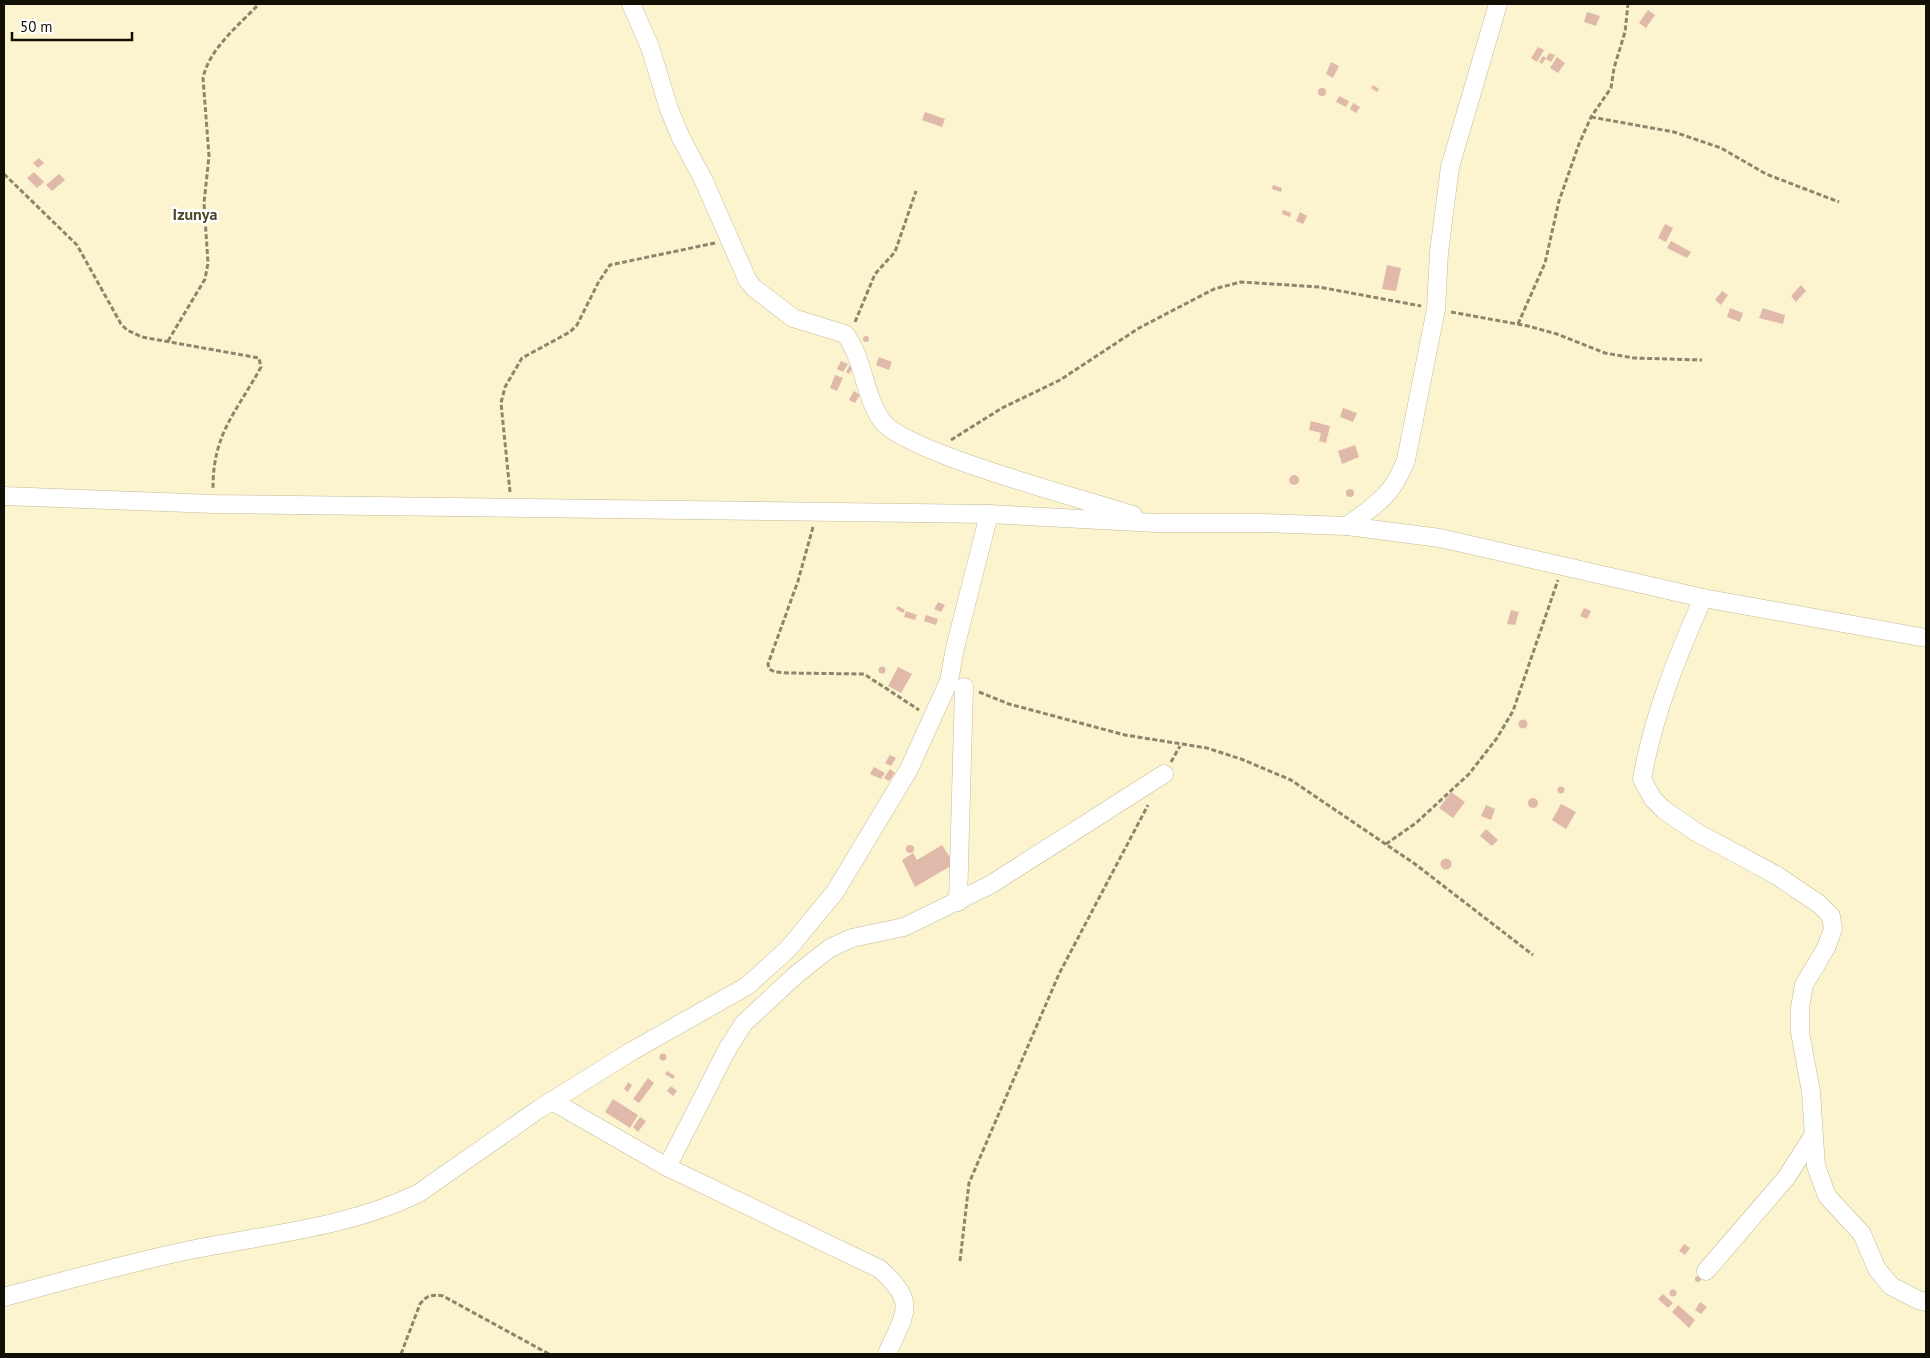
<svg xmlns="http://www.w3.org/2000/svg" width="1930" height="1358" viewBox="0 0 1930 1358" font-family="'PT Sans',sans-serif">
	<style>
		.building { fill: #e0b9ab }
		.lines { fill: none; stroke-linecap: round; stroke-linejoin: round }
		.minor-casing { stroke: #c4bb97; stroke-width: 19 }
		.path { stroke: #8c866d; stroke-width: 3; stroke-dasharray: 5 2.5; stroke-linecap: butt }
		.minor { stroke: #fff; stroke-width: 18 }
		.labels { text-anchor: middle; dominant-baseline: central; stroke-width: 5; stroke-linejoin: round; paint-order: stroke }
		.quarter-label { font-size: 16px; font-weight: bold; fill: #4e4626; stroke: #fff }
	</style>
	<rect width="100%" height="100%" fill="#fcf4ce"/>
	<g class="building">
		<path d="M1648 10 1655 15 1646 28 1639 23Z"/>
		<path d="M1587 12 1600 16 1596 26 1584 22Z"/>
		<path d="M1538 47 1544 50 1537 62 1531 58Z"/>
		<path d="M1549 53 1555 55 1551 62 1546 59Z"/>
		<path d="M1543 56 1546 58 1542 64 1539 62Z"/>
		<path d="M1557 57 1565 63 1558 73 1550 68Z"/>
		<path d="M1331 62 1339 66 1333 78 1326 74Z"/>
		<path d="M1373 85 1379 89 1377 92 1371 88Z"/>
		<circle cx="1322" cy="92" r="4"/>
		<path d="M1339 96 1349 101 1346 107 1336 102Z"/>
		<path d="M1353 103 1360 107 1356 113 1350 109Z"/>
		<path d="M925 112 945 119 942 127 922 120Z"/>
		<path d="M39 158 44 163 38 168 33 163Z"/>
		<path d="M34 172 44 182 37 188 27 178Z"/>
		<path d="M59 174 65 180 52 191 46 185Z"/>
		<path d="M1273 185 1282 188 1281 192 1272 189Z"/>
		<path d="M1283 210 1291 213 1290 217 1282 214Z"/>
		<path d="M1300 212 1307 216 1303 224 1296 221Z"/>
		<path d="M1665 224 1673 228 1666 242 1658 238Z"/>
		<path d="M1671 241 1691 252 1687 258 1667 248Z"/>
		<path d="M1387 265 1401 268 1396 291 1382 289Z"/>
		<path d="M1801 285 1806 291 1796 302 1791 296Z"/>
		<path d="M1722 291 1728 295 1721 305 1715 300Z"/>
		<path d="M1730 308 1743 313 1740 322 1727 317Z"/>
		<path d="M1763 308 1785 315 1783 324 1759 318Z"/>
		<circle cx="866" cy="339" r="3"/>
		<path d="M879 357 892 362 889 370 876 365Z"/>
		<path d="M841 361 848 364 843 372 837 369Z"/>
		<path d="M850 365 853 367 849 374 846 372Z"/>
		<path d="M835 375 843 378 837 391 830 388Z"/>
		<path d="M854 391 860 395 855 403 849 400Z"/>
		<path d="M1343 408 1357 413 1353 422 1340 417Z"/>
		<path d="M1311 421 1330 426 1326 443 1319 441 1321 433 1309 430Z"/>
		<path d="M1355 445 1359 457 1342 464 1338 451Z"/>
		<circle cx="1294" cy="480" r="5"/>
		<circle cx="1350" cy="493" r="4"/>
		<path d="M938 602 945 605 941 612 934 609Z"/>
		<path d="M898 606 905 610 903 613 896 609Z"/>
		<path d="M1584 608 1591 611 1587 619 1580 616Z"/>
		<path d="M1511 610 1519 612 1515 625 1507 624Z"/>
		<path d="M906 611 917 615 915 620 904 617Z"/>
		<path d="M926 615 938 619 936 625 924 621Z"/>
		<circle cx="882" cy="670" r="3.5"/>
		<path d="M898 667 912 674 901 693 888 686Z"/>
		<circle cx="1523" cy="724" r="4.5"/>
		<path d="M890 755 896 758 891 766 885 763Z"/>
		<path d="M874 767 885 773 881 779 870 774Z"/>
		<path d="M890 769 895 773 889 781 884 778Z"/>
		<circle cx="1561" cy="790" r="3.5"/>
		<path d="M1451 792 1465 802 1453 818 1439 808Z"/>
		<circle cx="1533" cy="803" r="5"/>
		<path d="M1561 804 1576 812 1566 829 1552 820Z"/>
		<path d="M1486 805 1495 809 1491 820 1481 816Z"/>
		<path d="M1486 829 1498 840 1492 846 1480 836Z"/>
		<circle cx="910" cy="849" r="4"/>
		<path d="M942 845 954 864 915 887 902 860 913 853 917 860Z"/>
		<circle cx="1446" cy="864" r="5.5"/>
		<circle cx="663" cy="1057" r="3.5"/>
		<path d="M667 1071 675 1076 673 1079 665 1074Z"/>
		<path d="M648 1078 654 1083 639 1103 633 1099Z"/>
		<path d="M628 1082 632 1085 628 1092 624 1089Z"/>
		<path d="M671 1086 677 1091 673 1096 667 1091Z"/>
		<path d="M613 1099 638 1115 630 1128 605 1112Z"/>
		<path d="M640 1117 646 1121 638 1132 633 1127Z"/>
		<path d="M1684 1244 1690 1248 1685 1255 1679 1251Z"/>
		<circle cx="1698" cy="1279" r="3"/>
		<circle cx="1673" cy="1293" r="3.5"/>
		<path d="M1663 1294 1673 1303 1668 1308 1658 1299Z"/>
		<path d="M1700 1302 1707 1307 1701 1314 1695 1310Z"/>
		<path d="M1678 1305 1695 1320 1689 1328 1672 1312Z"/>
	</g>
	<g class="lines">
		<g class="minor-casing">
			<g id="minor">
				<path d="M631 4 650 47 669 109 681 138 703 179 748 281 754 288 793 318 845 334C864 359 864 396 882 421 906 453 1087 500 1133 515"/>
				<path d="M4 496 214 504 989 514 1156 523H1263L1347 526 1440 538 1703 598 1926 638"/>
				<path d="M1347 526C1377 504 1392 496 1406 460L1436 309 1439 252 1450 167 1498 4"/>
				<path d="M1703 598C1677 657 1653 716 1642 779L1653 799 1664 810 1696 832 1776 875 1819 904 1831 916 1833 929 1826 948 1804 985 1800 1008V1032L1811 1092 1816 1166 1827 1196 1862 1234 1877 1269 1891 1286 1918 1300 1926 1302"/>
				<path d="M958 902 964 687"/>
				<path d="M552 1101 667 1167 880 1269C918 1304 905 1312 887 1354"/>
				<path d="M667 1167 728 1048 744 1023 798 973 830 948 852 938 904 927 990 885 1164 774"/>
				<path d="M1706 1271 1786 1178 1813 1136"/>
				<path d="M4 1297C67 1280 131 1262 195 1249 270 1234 350 1227 419 1193L539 1109 632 1051 747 986 788 949 835 892 909 769 949 681 955 648 989 514"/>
			</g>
		</g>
		<g class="path">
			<path d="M1591 117 1674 132 1721 148 1766 174 1839 202"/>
			<path d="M4 174 77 245 121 324 127 330 142 337 259 358 261 367C236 413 213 433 213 488"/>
			<path d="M1451 312 1528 326 1557 334 1605 353 1634 358 1702 360"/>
			<path d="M855 322 875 274 895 252 916 191"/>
			<path d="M1518 324 1545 263 1559 201 1579 144 1591 117 1611 88 1614 68 1625 32 1628 4"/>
			<path d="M168 341 205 279 208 263 204 203 209 156 203 78C209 49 239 25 259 4"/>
			<path d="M951 440 1002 408 1060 380 1139 328 1214 289 1241 282 1319 287 1421 306"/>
			<path d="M510 492 501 403 505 387 522 358 570 332 577 325 598 283 610 265 715 243"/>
			<path d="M813 527 798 581 768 664 769 669 775 672 789 673 864 674 919 710"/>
			<path d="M979 692 1009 704 1125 735 1207 748 1241 759 1291 780 1415 864 1533 955"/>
			<path d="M1171 762 1180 746"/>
			<path d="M1386 844 1416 823 1469 774 1497 738 1513 711 1558 580"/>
			<path d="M960 1261 969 1183 1059 974 1148 805"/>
			<path d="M401 1354 420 1304C427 1295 433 1294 443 1296L549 1354"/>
		</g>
		<use href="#minor" class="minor"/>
	</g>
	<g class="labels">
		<g class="quarter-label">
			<text x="195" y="214">Izunya</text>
		</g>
	</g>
	<rect width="1930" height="1358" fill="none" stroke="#120f04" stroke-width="10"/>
	<path d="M12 32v8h120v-8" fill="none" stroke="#120f04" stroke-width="2.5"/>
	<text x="20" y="32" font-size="15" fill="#120f04" stroke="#ffffff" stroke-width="4" paint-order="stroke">50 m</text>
</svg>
